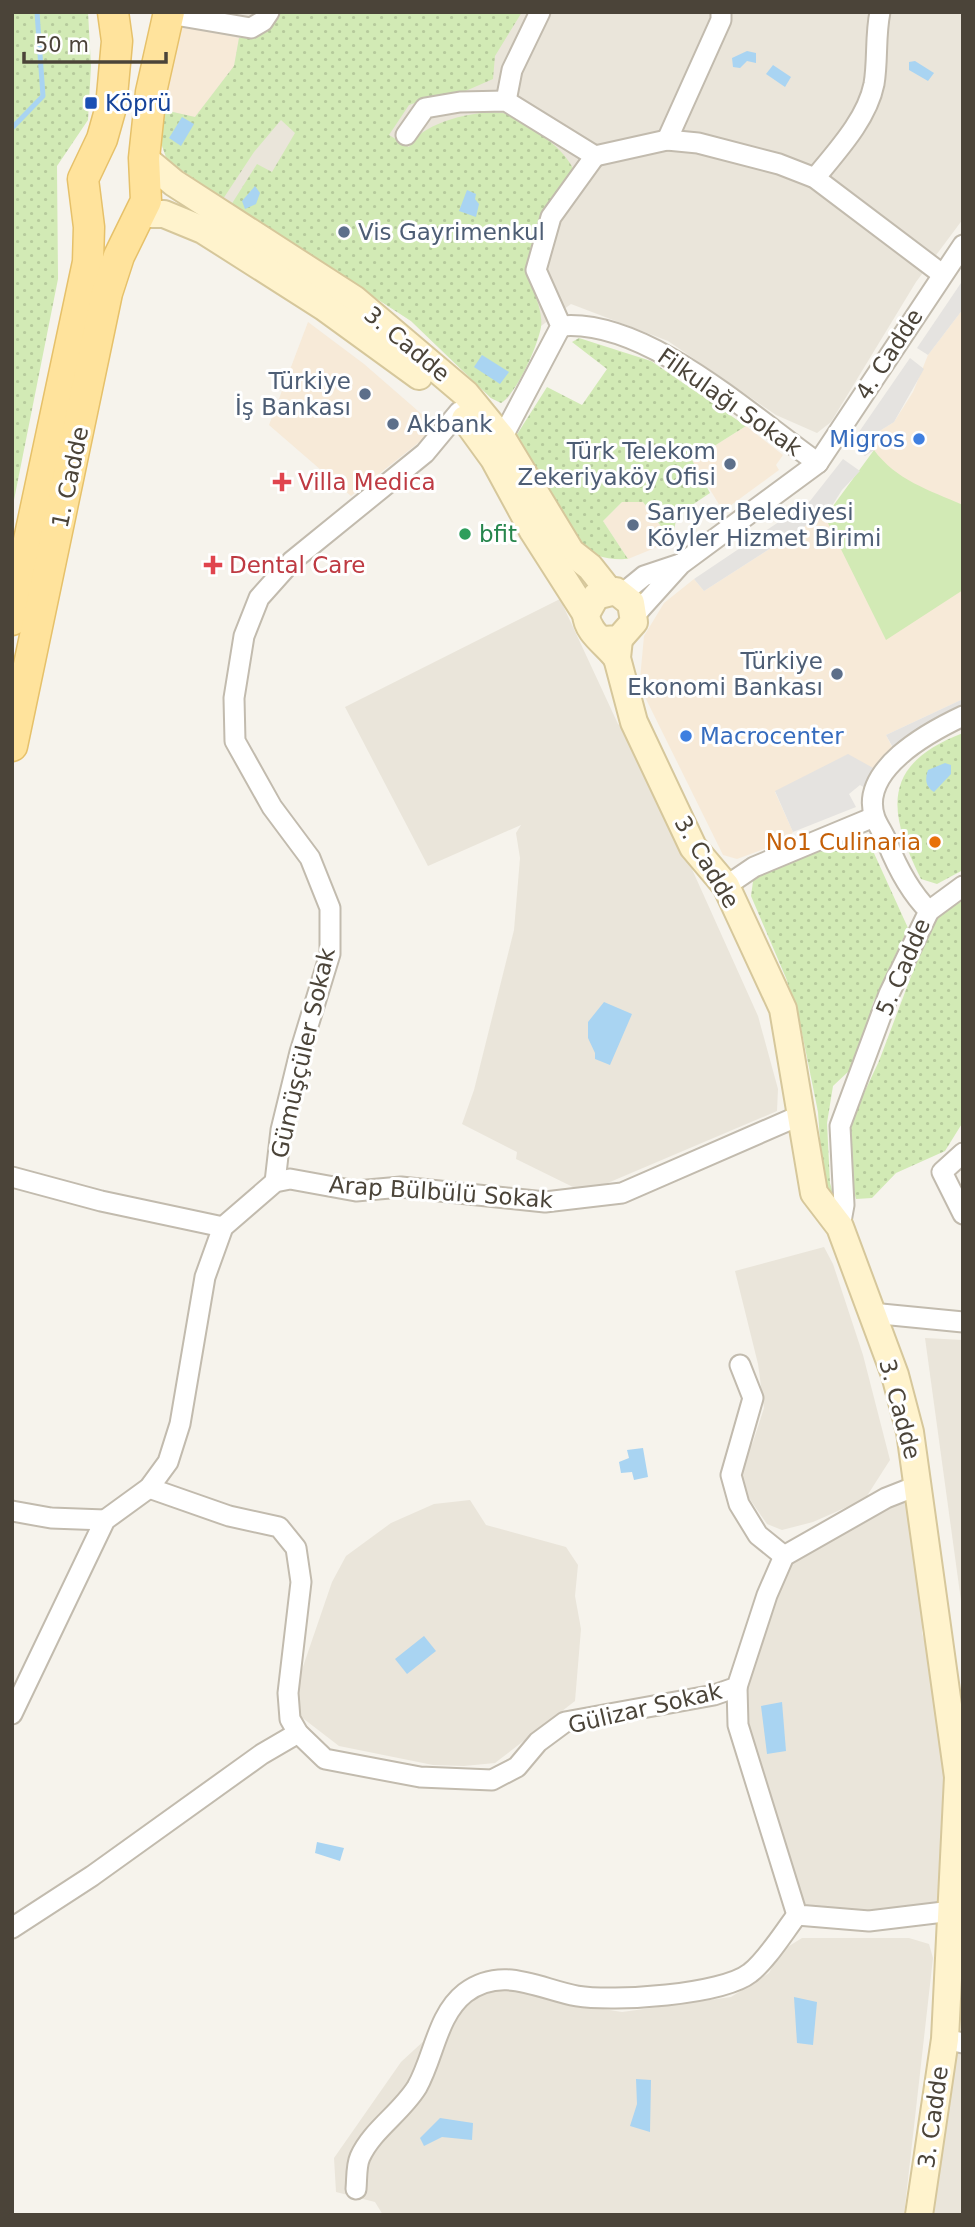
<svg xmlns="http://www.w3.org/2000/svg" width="975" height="2227" viewBox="0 0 975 2227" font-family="'DejaVu Sans',sans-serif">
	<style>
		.residential { fill: #eae5da }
		.commercial { fill: #f7ead8 }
		.grass { fill: url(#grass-dots) }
		.park { fill: #d2eab5 }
		.parking { fill: #e5e3e0 }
		.water { fill: #a9d4f2 }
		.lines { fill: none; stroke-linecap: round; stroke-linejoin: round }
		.stream { stroke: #a9d4f2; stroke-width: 5 }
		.minor-casing { stroke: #c2bbae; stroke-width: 23 }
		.secondary-casing { stroke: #d6c79b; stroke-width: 30 }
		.primary-casing { stroke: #e6c16a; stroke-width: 33 }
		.minor { stroke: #fff; stroke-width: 19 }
		.secondary { stroke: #fff3cd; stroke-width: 26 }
		.primary { stroke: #ffe39c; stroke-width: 30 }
		.transit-dot { fill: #1a4fb4; stroke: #fff; stroke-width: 2.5 }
		.service-dot { fill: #5c6f8a; stroke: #fff; stroke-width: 2.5 }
		.shop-dot { fill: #3f7fe0; stroke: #fff; stroke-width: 2.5 }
		.health-dot { fill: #e0444e; stroke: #fff; stroke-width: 2.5 }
		.leisure-dot { fill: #2e9e5b; stroke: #fff; stroke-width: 2.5 }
		.food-dot { fill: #e8710a; stroke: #fff; stroke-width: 2.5 }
		.labels { text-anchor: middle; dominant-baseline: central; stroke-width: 6; stroke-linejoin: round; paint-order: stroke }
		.transit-label { font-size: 23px; fill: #164399; stroke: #fff; text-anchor: start }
		.service-label { font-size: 23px; fill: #4e5e75; stroke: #fff; text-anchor: start }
		.street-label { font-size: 23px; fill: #4b4439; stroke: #fff }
		.shop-label { font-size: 23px; fill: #366cbe; stroke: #fff; text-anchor: end }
		.health-label { font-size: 23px; fill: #be3a42; stroke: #fff; text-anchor: start }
		.leisure-label { font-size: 23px; fill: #27864d; stroke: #fff; text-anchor: start }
		.food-label { font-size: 23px; fill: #c56008; stroke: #fff; text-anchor: end }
	</style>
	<defs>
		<pattern id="grass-dots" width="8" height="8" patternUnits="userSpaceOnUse" patternTransform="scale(1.75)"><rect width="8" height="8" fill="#d2eab5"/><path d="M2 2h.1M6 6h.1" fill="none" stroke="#b6ca9c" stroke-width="1.8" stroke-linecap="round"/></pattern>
	</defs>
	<rect width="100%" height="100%" fill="#f6f3ec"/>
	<g class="residential">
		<path d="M183 12H963V219L916 282 831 422 817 433 776 415 668 341 571 304 541 326 519 381 508 398 501 403 491 398 411 321 307 252 260 226 167 160 160 140Z"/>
		<path d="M560 599 618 724 636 737 642 758 758 1016 778 1089 777 1111 603 1185 577 1189 516 1159 517 1152 462 1124 474 1090 514 930 520 858 516 833 521 825 428 866 345 707Z"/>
		<path d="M824 1247 833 1264 863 1355 890 1460 865 1499 813 1522 782 1530 767 1524 742 1488 740 1467 753 1442 764 1408 758 1364 735 1271Z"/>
		<path d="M925 1338 963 1340V1608H962Z"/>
		<path d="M919 1485 926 1544 922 1633 948 1714 952 1911 797 1915 737 1687 797 1548Z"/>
		<path d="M470 1500 486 1525 566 1547 578 1565 575 1596 581 1629 575 1701 495 1763 464 1766 433 1765 339 1746 300 1716 296 1687 332 1582 346 1556 391 1523 434 1504Z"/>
		<path d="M802 1938H909L929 1944 933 1958 904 2215H383L375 2202 336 2192 334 2158 401 2062 468 2000 498 1983 566 2003 622 2012 731 1997 769 1973 781 1951Z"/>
		<path d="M945 2039 963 2043V2215H919Z"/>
	</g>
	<g class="commercial">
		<path d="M180 25 239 38 234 66 195 117 164 110Z"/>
		<path d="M963 309V699L886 735 893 749 875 770 775 792 793 832 785 841 737 859 723 855 645 697 640 679 644 636 664 603 694 579 704 591 819 517H825L831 528 886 466 874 450 878 432 894 422 913 392 928 355Z"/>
		<path d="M308 322 364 364 433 424 422 440 351 496 269 425Z"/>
		<path d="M746 426 783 455 776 465 779 470 723 511 692 460Z"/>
		<path d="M622 502H643L672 541 628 559 603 521Z"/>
	</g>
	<g class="grass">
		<path d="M12 12H88L91 66 88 120 57 166 58 279 12 510Z"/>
		<path d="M278 12H522L495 56 493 79 454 96H435L409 105 389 135 409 147C420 123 478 109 503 113 523 117 568 151 574 171 561 196 536 232 530 258 525 284 544 303 541 327 538 345 517 393 501 403L491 398 411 321 231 205 257 164 272 172 295 133 281 120 254 152 223 199 167 160 160 140 164 110 195 117 234 66 239 38C261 38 266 29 278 12Z"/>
		<path d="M579 338 651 361 746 426 692 460 710 493 677 515 672 541 643 502H622L603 521 628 559C605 560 592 556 574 542L516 436 547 387 582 405 607 369 572 342Z"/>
		<path d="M963 733V870L937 884 921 879C887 811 881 764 963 733Z"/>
		<path d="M858 831 873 851 908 928 873 1003 867 1036 850 1070 833 1086 827 1123 830 1183 836 1203 823 1183 818 1112 799 1018 786 978 751 896 754 874Z"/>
		<path d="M963 900V1122L945 1151 896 1173 872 1198 856 1199 846 1163 850 1123 879 1061 924 942 937 917Z"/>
	</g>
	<path class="park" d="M874 450C896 480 929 490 963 505V590L886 640 825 517Z"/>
	<g class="parking">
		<path d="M963 280V309L928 355 917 348Z"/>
		<path d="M910 358 924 369 894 422 878 432 874 450 865 456 850 445Z"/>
		<path d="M843 459 860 471 842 490 825 517H819L704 591 694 579 810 501Z"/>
		<path d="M963 699V716L897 755 886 735Z"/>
		<path d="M848 754 884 774 874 793 860 785 849 794 856 807 793 832 775 791Z"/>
	</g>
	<g class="water">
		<path d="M747 51 756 53V63L747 61 740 68 733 67 732 58Z"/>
		<path d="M915 61 934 73 928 81 909 70V62Z"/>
		<path d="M773 65 791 77 785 87 766 74Z"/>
		<path d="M182 117 194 124 181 146 169 138Z"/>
		<path d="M255 186 260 193 256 204 245 209 242 201Z"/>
		<path d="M467 190 476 194 475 199 479 204 476 217 459 211Z"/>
		<path d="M482 355 509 372 500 384 474 367Z"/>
		<path d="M945 763 951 765V774L934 792C925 787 925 778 928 770Z"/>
		<path d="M604 1002 632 1014 610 1065 595 1059V1053L588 1038V1022Z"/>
		<path d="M643 1448 648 1477 634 1480 632 1472 621 1473 619 1462 629 1458 627 1450Z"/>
		<path d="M424 1636 436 1651 407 1674 395 1659Z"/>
		<path d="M782 1702 786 1751 767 1754 761 1706Z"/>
		<path d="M317 1842 344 1848 340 1861 315 1853Z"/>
		<path d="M794 1997 817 2002 813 2045 797 2043Z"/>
		<path d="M636 2079 651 2080 650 2132 630 2126 637 2104Z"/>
		<path d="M440 2118 473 2123 472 2140 442 2137 424 2146 420 2138Z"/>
	</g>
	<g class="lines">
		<path class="stream" d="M12 128 43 96 37 12"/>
		<g class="minor-casing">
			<g id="minor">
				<path d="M169 14 251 28 263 21 269 12"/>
				<path d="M506 101 512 70 540 12"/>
				<path d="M406 135 425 108 460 102 506 101 595 156 667 140 698 143 779 164 815 178 942 274"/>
				<path d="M667 140 721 20V12"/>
				<path d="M815 178C837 151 867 119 874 84 878 61 875 36 880 12"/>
				<path d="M561 326C646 318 751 416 818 463"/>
				<path d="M502 438 561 326 536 270 551 217 595 156"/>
				<path d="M622 594 644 576 680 564"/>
				<path d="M635 615 681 564 818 463 963 245"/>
				<path d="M726 886 754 867 874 817"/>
				<path d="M929 911 963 886"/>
				<path d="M963 1153 942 1172 963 1214"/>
				<path d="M12 1177 101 1201 223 1227"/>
				<path d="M275 1182 281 1130 300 1052 330 954V908L310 858 272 807 235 741 234 698 244 636 259 598 292 561 425 453 459 412"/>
				<path d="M840 1227 844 1205 840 1126 889 994 929 911C910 892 897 867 887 842 884 834 878 826 875 818 858 770 929 732 963 716"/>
				<path d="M871 1313 963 1322"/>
				<path d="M740 1365 753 1398 731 1475 739 1504 758 1535 784 1556"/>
				<path d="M149 1488 229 1516 279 1527 296 1548 301 1582 288 1693 290 1719 298 1733 325 1759 420 1777 492 1780 517 1767 538 1742 565 1722 714 1695 737 1687 767 1595 784 1556 886 1498 919 1485"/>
				<path d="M12 1511 51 1518 105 1520"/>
				<path d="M737 1687 738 1725 797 1915 869 1921 952 1911"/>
				<path d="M12 1714 105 1520 149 1488 168 1462 180 1424 205 1277 223 1227 275 1182 290 1179 356 1191 401 1187 545 1202 622 1193 801 1115"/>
				<path d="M12 1928 92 1876 262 1754 298 1733"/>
				<path d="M945 2039 963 2043"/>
				<path d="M356 2189C357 2179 356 2166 360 2157 372 2130 401 2113 417 2087 434 2057 437 2015 465 1993 502 1965 539 1989 577 1996 613 2002 722 1995 750 1973 766 1961 784 1932 797 1915"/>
			</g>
		</g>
		<g class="secondary-casing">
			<g id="secondary">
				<path d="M144 158 174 183 354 299 466 394 502 438 571 552 590 567 609 591"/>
				<path d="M141 214H164L203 230 324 307 419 376"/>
				<path d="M465 419 494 459 533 531 586 614"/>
				<path d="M619 639 617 658 634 722 693 847 726 886 783 1009 814 1193 840 1227 895 1375 910 1432 958 1777 945 2039 919 2215"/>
				<path d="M603 640 619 639 634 622 631 603 616 591 596 596 586 614C587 633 606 643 617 658"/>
			</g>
		</g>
		<g class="primary-casing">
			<g id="primary">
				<path d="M12 620 88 262 89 227 83 179 102 139 111 107 117 41 113 12"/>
				<path d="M12 746 107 293 119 256 146 201 144 158 151 92 169 12"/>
			</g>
		</g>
		<use href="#minor" class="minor"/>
		<use href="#secondary" class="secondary"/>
		<use href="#primary" class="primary"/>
	</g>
	<rect class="transit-dot" x="84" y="96" width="14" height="14" rx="3.5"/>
	<g class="service-dot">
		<circle cx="344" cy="232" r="7"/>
		<circle cx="365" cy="394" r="7"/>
		<circle cx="393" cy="424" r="7"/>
		<circle cx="730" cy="464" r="7"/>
		<circle cx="633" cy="525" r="7"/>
		<circle cx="837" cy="674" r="7"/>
	</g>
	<g class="shop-dot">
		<circle cx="919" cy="439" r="7"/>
		<circle cx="686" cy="736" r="7"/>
	</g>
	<g class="health-dot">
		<path d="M278.5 471.5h7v7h7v7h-7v7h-7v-7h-7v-7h7z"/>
		<path d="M209.5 554.5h7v7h7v7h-7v7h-7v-7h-7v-7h7z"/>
	</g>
	<circle class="leisure-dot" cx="465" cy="534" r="7"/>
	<circle class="food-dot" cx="935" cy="842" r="7"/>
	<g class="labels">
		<g class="transit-label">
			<text x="105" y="103">Köprü</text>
		</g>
		<g class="service-label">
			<text x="358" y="232">Vis Gayrimenkul</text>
			<text x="351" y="381" text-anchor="end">Türkiye<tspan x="351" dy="26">İş Bankası</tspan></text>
			<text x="407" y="424">Akbank</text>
			<text x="716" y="451" text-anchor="end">Türk Telekom<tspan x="716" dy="26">Zekeriyaköy Ofisi</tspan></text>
			<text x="647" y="512">Sarıyer Belediyesi<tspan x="647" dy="26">Köyler Hizmet Birimi</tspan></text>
			<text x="823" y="661" text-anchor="end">Türkiye<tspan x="823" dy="26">Ekonomi Bankası</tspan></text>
		</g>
		<g class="street-label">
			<text transform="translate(407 344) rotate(40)">3. Cadde</text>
			<text transform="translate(889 354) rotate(-57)">4. Cadde</text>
			<text transform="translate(730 402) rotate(35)">Filkulağı Sokak</text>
			<text transform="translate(70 477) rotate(-78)">1. Cadde</text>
			<text transform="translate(707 862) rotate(59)">3. Cadde</text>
			<text transform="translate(903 967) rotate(-67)">5. Cadde</text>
			<text transform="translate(303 1053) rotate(-77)">Gümüşçüler Sokak</text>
			<text transform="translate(441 1192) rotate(4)">Arap Bülbülü Sokak</text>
			<text transform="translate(900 1409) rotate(75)">3. Cadde</text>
			<text transform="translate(645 1708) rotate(-13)">Gülizar Sokak</text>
			<text transform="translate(933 2117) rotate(-82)">3. Cadde</text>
		</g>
		<g class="shop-label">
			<text x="905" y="439">Migros</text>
			<text x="700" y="736" text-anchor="start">Macrocenter</text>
		</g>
		<g class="health-label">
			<text x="298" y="482">Villa Medica</text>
			<text x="229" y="565">Dental Care</text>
		</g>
		<g class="leisure-label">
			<text x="479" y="534">bfit</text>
		</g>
		<g class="food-label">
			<text x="921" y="842">No1 Culinaria</text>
		</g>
	</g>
	<rect width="975" height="2227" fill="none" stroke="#4b4439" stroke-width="28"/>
	<path d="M24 52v10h142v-10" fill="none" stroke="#4b4439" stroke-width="3.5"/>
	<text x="35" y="52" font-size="21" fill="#4b4439" stroke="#ffffff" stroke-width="5" paint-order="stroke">50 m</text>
</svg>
